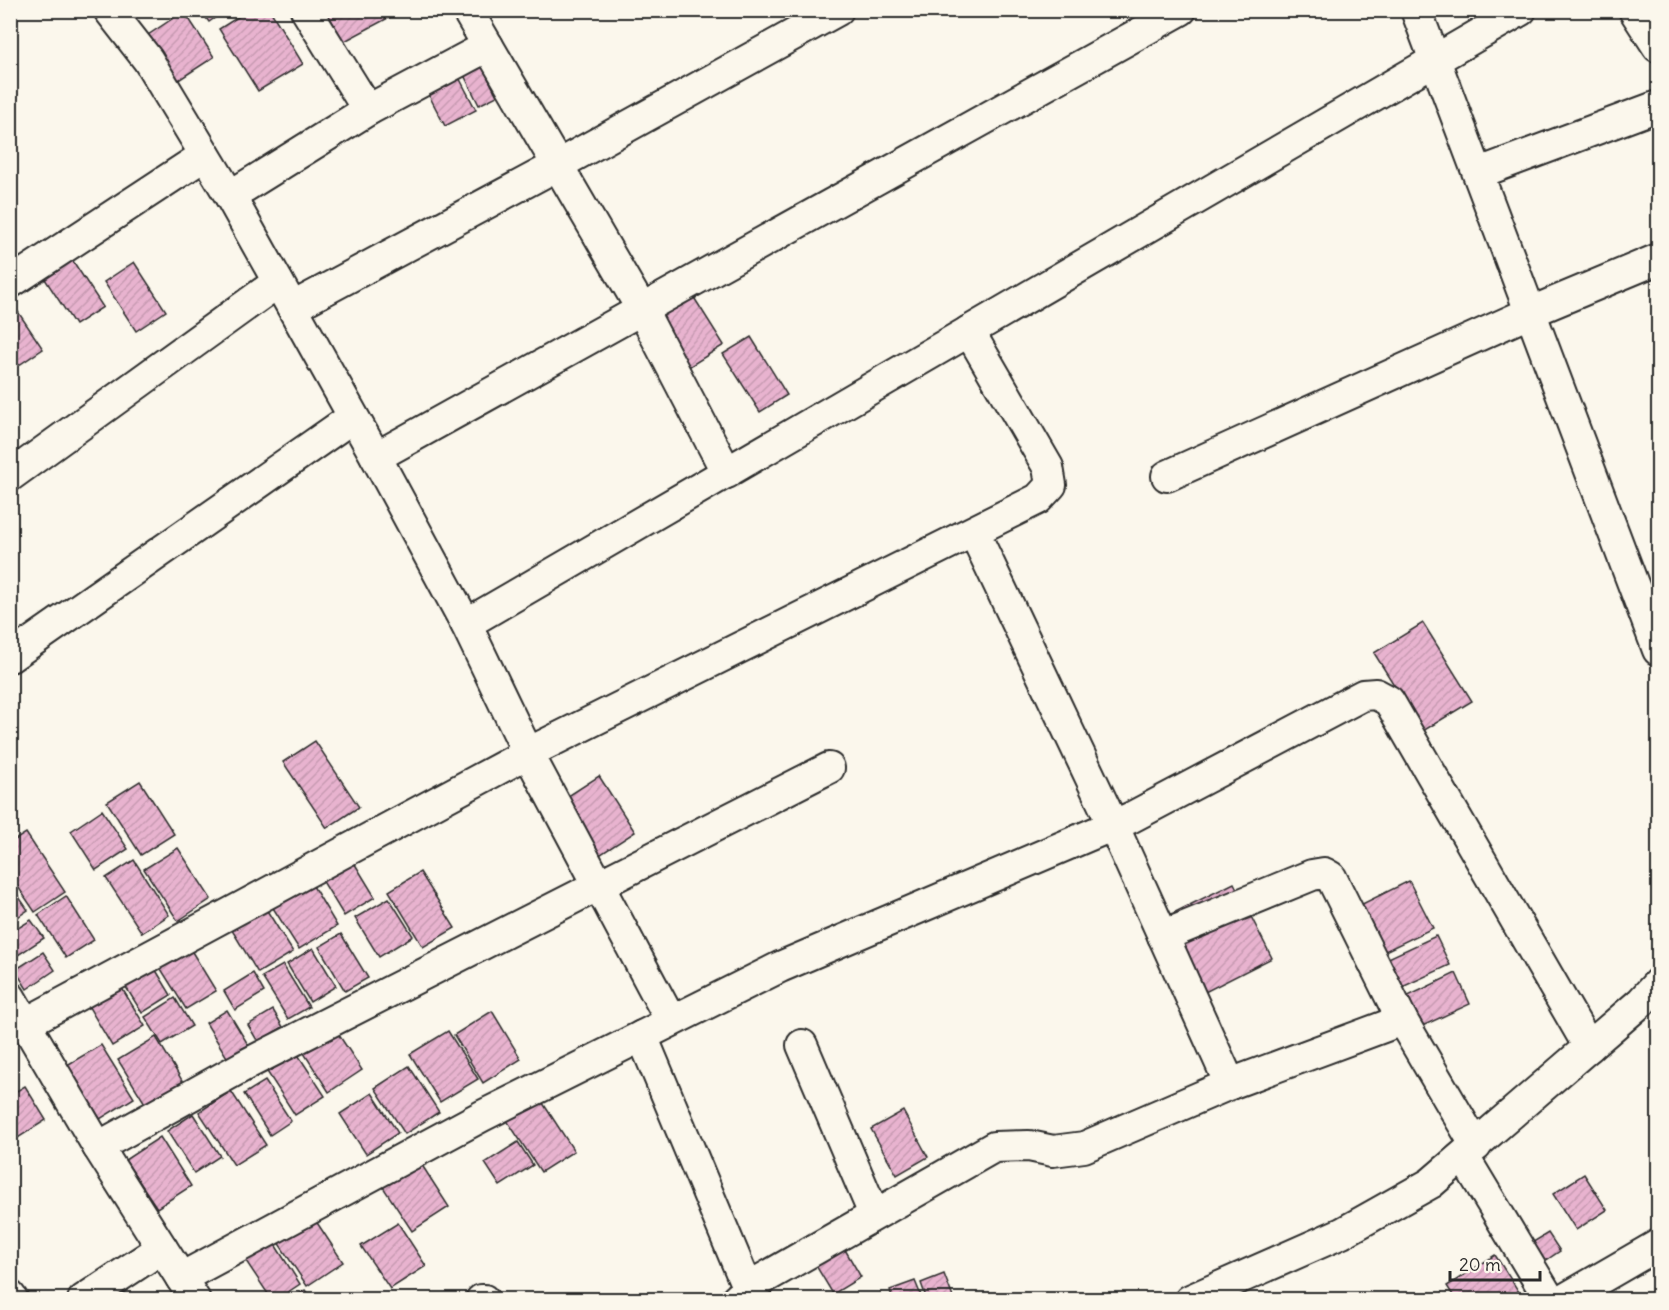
<svg xmlns="http://www.w3.org/2000/svg" width="1669" height="1310" viewBox="0 0 1669 1310" font-family="Delius,sans-serif">
	<style>
		.building { fill: url(#building-hatch); stroke: #2b2b2b; stroke-width: 1.5 }
		.lines { fill: none; stroke-linecap: round; stroke-linejoin: round }
		.minor-casing { stroke: #2b2b2b; stroke-width: 34 }
		.minor { stroke: #fbf7ec; stroke-width: 30 }
	</style>
	<defs>
		<pattern id="building-hatch" width="6" height="6" patternUnits="userSpaceOnUse" patternTransform="scale(1.5)"><rect width="6" height="6" fill="#e8b3cf"/><path d="M-1 1l2-2M0 6l6-6M5 7l2-2" fill="none" stroke="#c79ab2"/></pattern>
	</defs>
	<rect width="100%" height="100%" fill="#fbf7ec"/>
	<filter id="ink" filterUnits="userSpaceOnUse"><feTurbulence type="fractalNoise" baseFrequency=".0167" numOctaves="2"/><feDisplacementMap in="SourceGraphic" scale="12" xChannelSelector="R" yChannelSelector="G"/><feConvolveMatrix kernelMatrix="1 2 1 2 8 2 1 2 1" color-interpolation-filters="sRGB"/></filter>
	<g filter="url(#ink)">
		<g class="building">
			<path d="M200 10H226L209 22Z"/>
			<path d="M249 10H270L303 64 258 91 219 29Z"/>
			<path d="M326 10H403L343 42Z"/>
			<path d="M184 11 214 57 171 85 142 39Z"/>
			<path d="M452 64 476 110 445 126 421 80Z"/>
			<path d="M482 66 497 96 479 105 464 75Z"/>
			<path d="M71 258 103 307 75 325 43 276Z"/>
			<path d="M134 262 166 311 136 331 104 282Z"/>
			<path d="M688 288 724 345 687 368 651 311Z"/>
			<path d="M10 300 43 349 10 371Z"/>
			<path d="M751 337 787 395 760 412 723 354Z"/>
			<path d="M1423 623 1472 701 1423 731 1374 653Z"/>
			<path d="M315 741 359 807 327 828 283 762Z"/>
			<path d="M599 776 635 832 595 858 559 802Z"/>
			<path d="M140 781 174 834 141 855 107 802Z"/>
			<path d="M102 810 128 849 96 870 71 831Z"/>
			<path d="M26 833 65 892 35 912 10 875V843Z"/>
			<path d="M178 848 211 899 178 921 144 869Z"/>
			<path d="M347 851 375 897 344 916 316 870Z"/>
			<path d="M134 860 169 915 142 933 106 878Z"/>
			<path d="M420 872 455 928 423 947 389 891Z"/>
			<path d="M307 876 337 926 299 949 268 900Z"/>
			<path d="M1409 881 1433 928 1377 955 1354 908Z"/>
			<path d="M1234 883 1272 958 1205 992 1167 916Z"/>
			<path d="M10 884 28 910 10 922Z"/>
			<path d="M66 896 94 940 66 958 38 915Z"/>
			<path d="M389 898 413 936 379 957 355 918Z"/>
			<path d="M261 901 293 952 258 973 227 922Z"/>
			<path d="M31 920 44 938 12 959 10 933Z"/>
			<path d="M341 934 368 978 345 991 319 947Z"/>
			<path d="M1436 936 1450 965 1398 989 1384 960Z"/>
			<path d="M186 942 216 991 186 1009 156 961Z"/>
			<path d="M313 948 336 986 310 1002 287 964Z"/>
			<path d="M43 952 55 970 27 989 15 970Z"/>
			<path d="M283 965 309 1007 288 1019 262 977Z"/>
			<path d="M154 967 171 995 142 1013 124 984Z"/>
			<path d="M112 972 145 1026 112 1046 80 992Z"/>
			<path d="M253 973 264 992 235 1010 224 991Z"/>
			<path d="M1456 973 1470 1004 1418 1028 1404 998Z"/>
			<path d="M175 998 192 1026 162 1044 145 1017Z"/>
			<path d="M227 1010 252 1051 231 1064 206 1023Z"/>
			<path d="M273 1010 283 1027 258 1042 248 1025Z"/>
			<path d="M492 1011 521 1059 483 1083 454 1035Z"/>
			<path d="M335 1029 362 1070 329 1092 302 1050Z"/>
			<path d="M448 1031 478 1079 440 1102 410 1054Z"/>
			<path d="M156 1037 183 1082 146 1105 118 1060Z"/>
			<path d="M101 1045 134 1098 100 1119 67 1065Z"/>
			<path d="M293 1047 325 1096 295 1115 264 1067Z"/>
			<path d="M409 1066 439 1112 405 1134 375 1088Z"/>
			<path d="M265 1081 291 1121 270 1135 244 1094Z"/>
			<path d="M25 1086 46 1120 10 1143V1095Z"/>
			<path d="M231 1091 266 1145 234 1165 199 1112Z"/>
			<path d="M372 1093 398 1133 366 1154 340 1114Z"/>
			<path d="M539 1097 574 1151 541 1172 506 1119Z"/>
			<path d="M903 1111 928 1157 897 1175 871 1129Z"/>
			<path d="M193 1114 220 1156 194 1173 167 1131Z"/>
			<path d="M160 1137 191 1186 157 1208 125 1160Z"/>
			<path d="M518 1142 533 1165 500 1186 485 1163Z"/>
			<path d="M418 1159 449 1207 412 1231 381 1184Z"/>
			<path d="M1584 1174 1607 1210 1576 1230 1553 1194Z"/>
			<path d="M308 1209 343 1262 307 1286 272 1233Z"/>
			<path d="M398 1223 426 1266 390 1289 361 1246Z"/>
			<path d="M1548 1233 1560 1251 1542 1263 1530 1244Z"/>
			<path d="M840 1241 861 1277 833 1294 812 1259Z"/>
			<path d="M274 1243 300 1284 276 1300H272L246 1261Z"/>
			<path d="M1495 1255 1519 1292 1508 1300H1456L1447 1286Z"/>
			<path d="M944 1274 954 1300H927L921 1283Z"/>
			<path d="M915 1281 922 1298 893 1300 890 1290Z"/>
			<path d="M305 1290 312 1300H290Z"/>
		</g>
		<g class="lines">
			<g class="minor-casing">
				<g id="minor">
					<path d="M109 10 148 60 230 196 376 457 466 624 528 753 671 1021"/>
					<path d="M306 10 368 110"/>
					<path d="M467 10 641 308 727 473"/>
					<path d="M1416 10 1658 650"/>
					<path d="M1634 10 1658 47"/>
					<path d="M1479 173 1658 106"/>
					<path d="M230 196 368 110 488 46"/>
					<path d="M10 283 205 155"/>
					<path d="M293 307 556 166 838 10"/>
					<path d="M376 457 1181 10"/>
					<path d="M10 476 278 282"/>
					<path d="M1167 476 1531 312 1658 259"/>
					<path d="M974 532 1113 825 1230 1084"/>
					<path d="M466 624 1521 10"/>
					<path d="M10 657 353 417"/>
					<path d="M1163 936 1312 875 1324 873 1331 877 1402 1020 1476 1146"/>
					<path d="M10 997 98 1147 195 1300"/>
					<path d="M26 1023 528 753 1038 499 1051 485 1048 467 969 331"/>
					<path d="M642 1036 748 1289"/>
					<path d="M802 1045 874 1214"/>
					<path d="M98 1147 249 1063 829 768"/>
					<path d="M1464 1157 1550 1300"/>
					<path d="M181 1278 482 1116 780 967 1130 818 1363 695 1376 694 1389 701 1589 1047"/>
					<path d="M10 1296 13 1300"/>
					<path d="M83 1300 162 1248"/>
					<path d="M481 1300H484"/>
					<path d="M736 1300 754 1284 994 1147 1029 1146 1053 1151 1084 1147 1230 1084 1402 1020"/>
					<path d="M1190 1300 1342 1233 1431 1183 1641 1002 1658 983"/>
					<path d="M1563 1300 1658 1245"/>
				</g>
			</g>
			<use href="#minor" class="minor"/>
		</g>
	</g>
	<rect width="1669" height="1310" fill="none" stroke="#fbf7ec" stroke-width="36"/>
	<rect x="18" y="18" width="1633" height="1274" fill="none" stroke="#2b2b2b" stroke-width="2" filter="url(#ink)"/>
	<path d="M1450 1271v9h90v-9" fill="none" stroke="#2b2b2b" stroke-width="3"/>
	<text x="1459" y="1271" font-size="18" fill="#2b2b2b" stroke="#fbf7ec" stroke-width="4.5" paint-order="stroke">20 m</text>
</svg>
